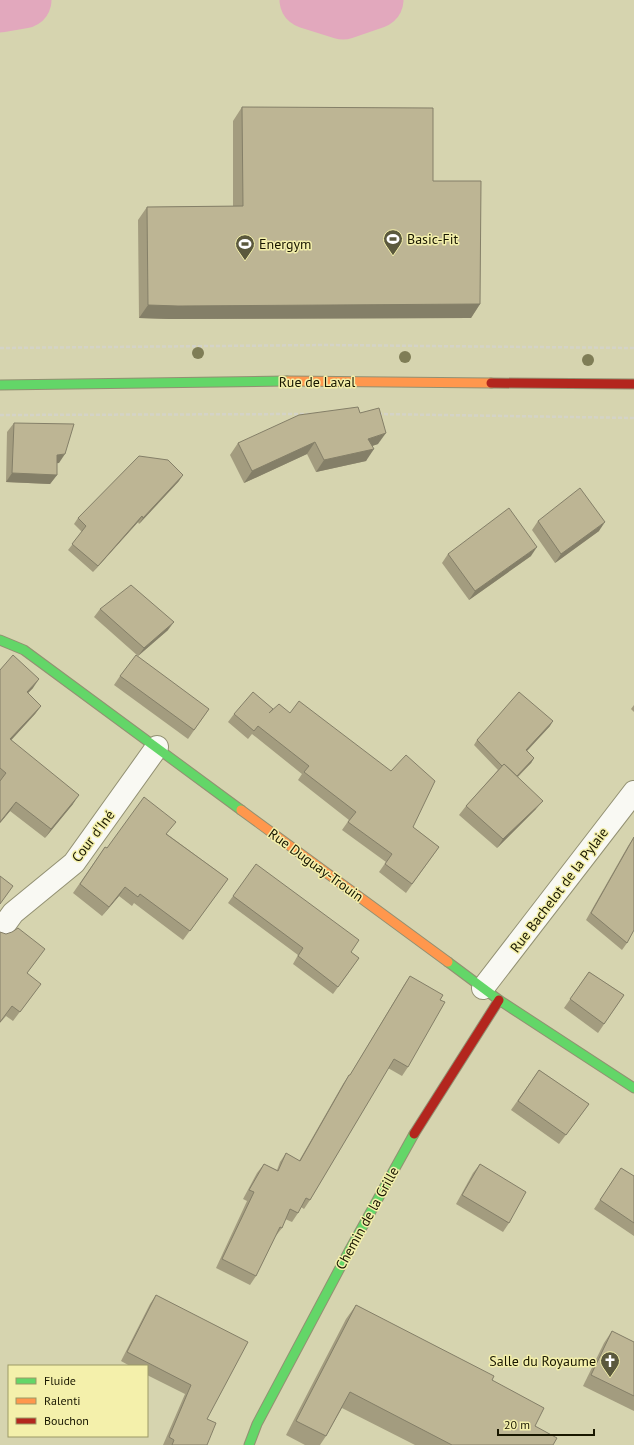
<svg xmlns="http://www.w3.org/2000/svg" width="634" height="1445" viewBox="0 0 634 1445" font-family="'PT Sans',sans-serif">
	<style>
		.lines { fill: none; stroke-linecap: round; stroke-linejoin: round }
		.river { stroke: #e2a8bd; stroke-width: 57 }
		.street-casing { stroke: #929072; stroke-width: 24 }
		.fast-casing { stroke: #929072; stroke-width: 11 }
		.slow-casing { stroke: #929072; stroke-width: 11 }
		.jam-casing { stroke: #929072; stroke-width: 11 }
		.path { stroke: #d4d3c7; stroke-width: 2.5; stroke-dasharray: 4 2; stroke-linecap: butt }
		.street { stroke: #f9f9f3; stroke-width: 22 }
		.fast { stroke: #63d668; stroke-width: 9 }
		.slow { stroke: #ff974d; stroke-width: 9 }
		.jam { stroke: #b3261e; stroke-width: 9 }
		.tree { fill: #7f7d56 }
		.wall { fill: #a39c7f }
		.shaded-wall { fill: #847f68 }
		.building { fill: #bdb594; stroke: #847f68 }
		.labels { text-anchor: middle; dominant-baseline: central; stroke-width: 3; stroke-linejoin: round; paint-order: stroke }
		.poi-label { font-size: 14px; fill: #191700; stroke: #f4f0ab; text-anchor: start }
		.street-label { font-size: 14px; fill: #191700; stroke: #f4f0ab }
	</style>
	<rect width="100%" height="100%" fill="#d6d4af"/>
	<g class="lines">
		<g class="river">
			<path d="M308 0 343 11 375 0"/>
			<path d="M0 4 23 0"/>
		</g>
		<g class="street-casing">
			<g id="street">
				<path d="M0 931 13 913 74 863 157 747"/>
				<path d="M483 988 634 792"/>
			</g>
		</g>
		<g class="fast-casing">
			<g id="fast">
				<path d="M0 385 287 381"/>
				<path d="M0 640 24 650 241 810"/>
				<path d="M448 962 499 1000 634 1088"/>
				<path d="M249 1445 257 1424 349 1251 414 1134"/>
			</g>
		</g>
		<g class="slow-casing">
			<g id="slow">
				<path d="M287 381 491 383"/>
				<path d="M241 810 448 962"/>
			</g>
		</g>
		<g class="jam-casing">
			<g id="jam">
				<path d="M491 383 634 384"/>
				<path d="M414 1134 499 1000"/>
			</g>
		</g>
		<g class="path">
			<path d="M0 348 326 345 634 348"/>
			<path d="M378 414 634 418"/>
			<path d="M0 415 309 414"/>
		</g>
		<use href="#street" class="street"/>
		<use href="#fast" class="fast"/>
		<use href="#slow" class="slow"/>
		<use href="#jam" class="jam"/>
	</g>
	<g class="tree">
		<circle cx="198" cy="353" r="6"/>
		<circle cx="405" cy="357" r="6"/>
		<circle cx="588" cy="360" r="6"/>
	</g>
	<g class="wall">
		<path d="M242 107 433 181 480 304 471 318 169 319 139 318 138 220 147 207 233 206V121Z"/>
		<path d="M360 413 378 444 372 446 366 461 316 472 307 454 244 483 230 455 238 443Z"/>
		<path d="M14 423 59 463H57V475L50 484 6 482 7 432Z"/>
		<path d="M179 481 139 524 138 522 93 572 68 550 82 532 74 524 78 518Z"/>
		<path d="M538 521 599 531 555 563 532 530Z"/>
		<path d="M448 554 531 556 469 600 442 563Z"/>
		<path d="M100 609 168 630 138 656 94 617Z"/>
		<path d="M0 670 33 688 28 693 41 706 35 714 11 740 73 804 45 838 10 811 0 823Z"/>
		<path d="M120 676 209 709 188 739 114 685Z"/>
		<path d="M634 705V712L631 709Z"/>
		<path d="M271 712 413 827 439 847 406 893 379 872 386 862 342 830 349 820 298 780 302 774 252 734 248 739 228 722 234 714Z"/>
		<path d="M550 726 527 751 534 758 531 763 518 777 536 809 497 848 459 815 466 806 498 770 474 745 477 740Z"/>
		<path d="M167 834 228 879 183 940 134 903 132 906 119 896 102 916 73 893 105 847 107 848Z"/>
		<path d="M634 837 627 943 622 950 586 920 628 846Z"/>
		<path d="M233 896 351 952 359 958 333 994 293 964 298 955 228 903Z"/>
		<path d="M0 932 38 958 27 973 34 993 13 1021 6 1016 0 1023Z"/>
		<path d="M589 972 624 995 598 1033 564 1008Z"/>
		<path d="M410 976 408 1067 402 1076 388 1068 310 1200 304 1209 301 1207 298 1213 292 1222 285 1219 282 1228 275 1237 256 1276 250 1285 216 1268 247 1201 243 1199 257 1173 264 1164 277 1170 280 1162 286 1153 299 1161 343 1084 349 1075H350L404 985Z"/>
		<path d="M539 1070 589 1104 559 1144 511 1110Z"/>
		<path d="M480 1164 509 1223 503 1232 456 1204 473 1173Z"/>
		<path d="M621 1168 634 1176V1236L594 1209Z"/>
		<path d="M156 1295 207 1419V1445H163L185 1394 147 1375V1366H130L121 1361 150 1304Z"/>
		<path d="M356 1305 492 1380 553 1445H415L342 1408 326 1436 320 1445H305L286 1435 346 1319Z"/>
		<path d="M612 1331 634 1342V1411L583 1386 604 1343Z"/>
	</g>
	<g class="shaded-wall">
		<path d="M480 304 471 318 169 319 139 318 148 305Z"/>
		<path d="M386 433 378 444 360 450 368 439Z"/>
		<path d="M315 442 307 454 244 483 252 471Z"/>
		<path d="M374 449 366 461 316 472 324 460Z"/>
		<path d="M65 454 59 463 51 464 57 455Z"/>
		<path d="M12 473 57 475 50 484 6 482Z"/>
		<path d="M183 475 179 481 139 524 143 518Z"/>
		<path d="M142 516 138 522 93 572 98 566Z"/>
		<path d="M605 522 599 531 555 563 561 554Z"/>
		<path d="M537 547 531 556 469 600 475 591Z"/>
		<path d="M174 622 168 630 138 656 144 648Z"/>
		<path d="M39 679 33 688 20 701 27 692Z"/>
		<path d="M41 706 35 714 4 748 10 739Z"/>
		<path d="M553 721 550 726 523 755 526 750Z"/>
		<path d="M534 758 531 763 511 783 514 778Z"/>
		<path d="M79 795 73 804 45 838 51 829Z"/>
		<path d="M543 801 536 809 497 848 503 839Z"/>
		<path d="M16 802 10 811 0 823V822Z"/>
		<path d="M125 887 119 896 102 916 109 907Z"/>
	</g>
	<g class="building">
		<path d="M242 107 433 108V181H481L480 304 178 306 148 305 147 207 243 206Z"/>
		<path d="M358 407 360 413 379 408 386 433 368 439 374 449 324 460 315 442 252 471 238 443 299 415Z"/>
		<path d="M14 423 74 424 65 454 57 455V475L12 473Z"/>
		<path d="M139 456 168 460 183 475 143 518 142 516 98 566 72 544 86 526 78 518Z"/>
		<path d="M580 488 605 522 561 554 538 521Z"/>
		<path d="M509 508 537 547 475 591 448 554Z"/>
		<path d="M131 585 174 622 144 648 100 609Z"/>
		<path d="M13 655 39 679 27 692 41 706 10 739 79 795 51 829 16 802 0 822V781L6 773 0 768V670Z"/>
		<path d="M136 655 209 709 194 730 120 676Z"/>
		<path d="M253 692 273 709 269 713 279 704 290 713 299 701 391 771 406 755 435 781 413 827 439 847 412 884 385 864 392 854 348 822 356 812 304 772 309 766 258 726 254 731 234 714Z"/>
		<path d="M519 692 553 721 526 750 534 758 517 776 504 764 502 766 477 740Z"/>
		<path d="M504 764 543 801 503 839 466 806Z"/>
		<path d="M144 797 176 822 166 834 228 879 190 931 140 894 138 897 125 887 109 907 80 884 105 847 107 848Z"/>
		<path d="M634 837V930L627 943 591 913Z"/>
		<path d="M256 864 359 940 351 952 359 958 338 987 298 956 303 948 233 896Z"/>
		<path d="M0 876 13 886 0 904Z"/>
		<path d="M18 928 45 949 27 973 41 984 20 1012 12 1006 0 1022V932L6 934 12 932Z"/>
		<path d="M589 972 624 995 604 1024 570 999Z"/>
		<path d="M410 976 443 995 440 1000 445 1002 408 1067 394 1059 310 1200 306 1198 298 1213 290 1209 282 1228 280 1227 256 1276 222 1259 254 1192 249 1190 264 1164 278 1171 286 1153 300 1161 349 1075H350Z"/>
		<path d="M539 1070 589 1104 566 1135 518 1101Z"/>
		<path d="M480 1164 526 1192 509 1223 462 1195Z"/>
		<path d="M621 1168 634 1176V1223L600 1200Z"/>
		<path d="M156 1295 248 1342 207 1419 216 1423 207 1445H172L174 1440 169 1437 191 1385 127 1352Z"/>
		<path d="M356 1305 494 1376 492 1380 544 1408 535 1426 557 1438 553 1445H452L350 1392 326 1436 296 1421Z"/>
		<path d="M612 1331 634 1342V1396L591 1375Z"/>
	</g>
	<defs>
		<g id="stadium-pin" transform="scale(1)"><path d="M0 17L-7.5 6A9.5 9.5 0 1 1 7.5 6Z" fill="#5b593d" stroke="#f4f0ab"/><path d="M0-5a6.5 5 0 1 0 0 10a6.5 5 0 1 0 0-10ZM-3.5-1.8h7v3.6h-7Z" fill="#fff"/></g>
		<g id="church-pin" transform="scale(1)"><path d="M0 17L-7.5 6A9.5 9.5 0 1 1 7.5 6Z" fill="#5b593d" stroke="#f4f0ab"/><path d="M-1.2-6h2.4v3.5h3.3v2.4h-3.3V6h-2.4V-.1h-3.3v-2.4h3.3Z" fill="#fff"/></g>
	</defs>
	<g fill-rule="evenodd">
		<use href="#stadium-pin" x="393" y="239"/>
		<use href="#stadium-pin" x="245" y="244"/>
		<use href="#church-pin" x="610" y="1361"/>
	</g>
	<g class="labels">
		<g class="poi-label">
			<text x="407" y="239">Basic-Fit</text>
			<text x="259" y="244">Energym</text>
			<text x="596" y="1361" text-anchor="end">Salle du Royaume</text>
		</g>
		<g class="street-label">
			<text x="317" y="382">Rue de Laval</text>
			<text transform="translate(93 836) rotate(-53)">Cour d'Iné</text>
			<text transform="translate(316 865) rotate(36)">Rue Duguay-Trouin</text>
			<text transform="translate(559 890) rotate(-53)">Rue Bachelot de la Pylaie</text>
			<text transform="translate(367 1218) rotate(-61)">Chemin de la Grille</text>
		</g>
	</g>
	<rect x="8" y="1365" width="140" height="72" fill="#f4f0ab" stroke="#9c9967"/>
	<rect x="16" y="1378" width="20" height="6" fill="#63d668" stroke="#9c9967"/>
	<text x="44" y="1385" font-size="12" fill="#191700">Fluide</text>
	<rect x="16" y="1398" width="20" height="6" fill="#ff974d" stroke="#9c9967"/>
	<text x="44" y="1405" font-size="12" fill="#191700">Ralenti</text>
	<rect x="16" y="1418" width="20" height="6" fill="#b3261e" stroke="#9c9967"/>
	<text x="44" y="1425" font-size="12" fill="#191700">Bouchon</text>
	<path d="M498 1429v6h96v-6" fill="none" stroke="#191700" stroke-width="2"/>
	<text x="504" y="1429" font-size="12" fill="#191700" stroke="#f4f0ab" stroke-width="3" paint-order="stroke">20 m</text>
</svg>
